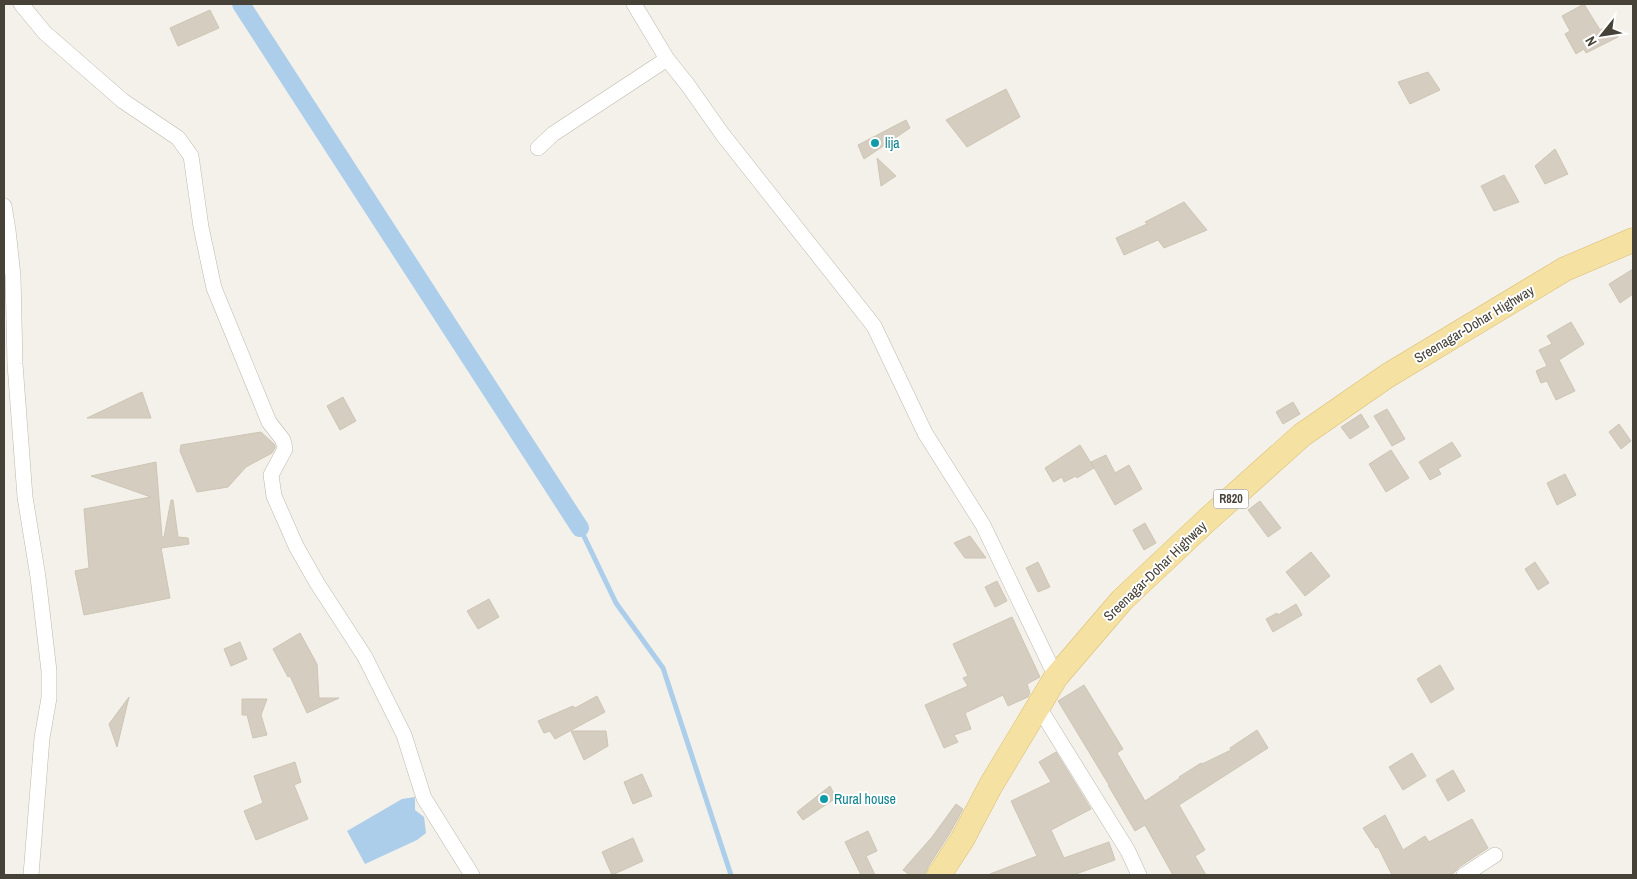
<svg xmlns="http://www.w3.org/2000/svg" width="1637" height="879" viewBox="0 0 1637 879" font-family="'Archivo Narrow',sans-serif">
	<style>
		.water { fill: #acceea }
		.lines { fill: none; stroke-linecap: round; stroke-linejoin: round }
		.stream { stroke: #acceea; stroke-width: 5 }
		.canal { stroke: #acceea; stroke-width: 18 }
		.building { fill: #d4cdc0; stroke: #cec5b4 }
		.street-casing { stroke: #beb9ad; stroke-width: 16 }
		.primary-casing { stroke: #dabe72; stroke-width: 25 }
		.street { stroke: #fff; stroke-width: 15 }
		.primary { stroke: #f5e1a1; stroke-width: 24 }
		.culture-dot { fill: #0f9aa8; stroke: #fff; stroke-width: 2 }
		.labels { text-anchor: middle; dominant-baseline: central; stroke-width: 4; stroke-linejoin: round; paint-order: stroke }
		.shield { fill: #fff; stroke: #7e7b74; stroke-width: 1 }
		.shield-label { font-size: 12px; font-weight: bold; fill: #474238 }
		.culture-label { font-size: 14px; fill: #0d838f; stroke: #fff; text-anchor: start }
		.street-label { font-size: 14px; fill: #474238; stroke: #fff }
	</style>
	<rect width="100%" height="100%" fill="#f3f1ea"/>
	<path class="water" d="M415 797V810L424 817 426 833 417 840 365 864 347 831 402 799Z"/>
	<g class="lines">
		<path class="stream" d="M580 528 616 603 663 668 731 875"/>
		<path class="canal" d="M241 4 580 528"/>
	</g>
	<g class="building">
		<path d="M1584 4 1600 30 1612 24 1618 37 1586 53 1584 49 1576 54 1565 34 1570 31 1562 16Z"/>
		<path d="M210 10 219 28 178 46 170 28Z"/>
		<path d="M1428 72 1440 90 1410 104 1398 82Z"/>
		<path d="M1006 89 1020 117 967 147 946 120Z"/>
		<path d="M906 120 910 128 864 159 858 145Z"/>
		<path d="M1555 149 1568 174 1545 184 1535 166Z"/>
		<path d="M877 158 896 176 881 186Z"/>
		<path d="M1504 175 1519 202 1494 211 1481 186Z"/>
		<path d="M1184 202 1207 230 1164 248 1158 240 1124 255 1116 238 1147 224 1145 222Z"/>
		<path d="M1633 269V294L1620 303 1609 284Z"/>
		<path d="M1571 322 1584 344 1559 360 1575 391 1556 400 1547 381 1541 383 1536 371 1547 366 1539 350 1552 344 1547 336Z"/>
		<path d="M142 392 151 418H87Z"/>
		<path d="M343 397 356 421 340 430 327 406Z"/>
		<path d="M1293 402 1300 414 1283 424 1276 412Z"/>
		<path d="M1387 409 1405 439 1392 446 1374 416Z"/>
		<path d="M1361 414 1369 427 1350 439 1341 427Z"/>
		<path d="M1619 424 1631 441 1621 449 1609 432Z"/>
		<path d="M261 432 275 445V448L272 453 246 467 228 487 197 492 180 451 181 445Z"/>
		<path d="M1452 442 1461 456 1438 469 1441 474 1430 480 1419 462Z"/>
		<path d="M1080 445 1094 468 1077 478 1076 476 1064 482 1062 477 1053 482 1045 468Z"/>
		<path d="M1391 450 1409 478 1386 492 1369 464Z"/>
		<path d="M1106 455 1115 473 1129 465 1142 489 1115 505 1091 462Z"/>
		<path d="M156 462 162 537H164L171 500H173L178 537 188 538 189 544 161 548 170 598 84 615 75 571 89 568 84 509 151 497 91 476Z"/>
		<path d="M1565 474 1576 495 1557 505 1547 483Z"/>
		<path d="M1260 501 1281 528 1268 537 1248 510Z"/>
		<path d="M1145 523 1156 543 1144 550 1133 530Z"/>
		<path d="M970 536 986 558H965L954 543Z"/>
		<path d="M1311 552 1330 576 1305 596 1286 572Z"/>
		<path d="M1038 562 1050 587 1038 592 1026 568Z"/>
		<path d="M1535 562 1549 583 1538 590 1525 569Z"/>
		<path d="M997 581 1007 601 995 607 985 587Z"/>
		<path d="M489 599 499 617 478 629 467 611Z"/>
		<path d="M1296 604 1302 615 1273 632 1266 619 1277 613 1278 615Z"/>
		<path d="M1012 617 1040 677 1027 684 1030 693 1028 697 1008 706 1003 695 965 713 971 729 954 735 958 742 944 748 925 705 968 686 963 678 968 676 953 644Z"/>
		<path d="M300 633 317 664 319 698H339L307 713 290 676 288 677 273 649Z"/>
		<path d="M240 642 247 659 231 666 224 649Z"/>
		<path d="M1440 665 1454 689 1431 703 1417 679Z"/>
		<path d="M1084 685 1123 749 1117 753 1145 801 1180 778 1179 777 1201 763 1202 764 1231 750 1230 748 1257 730 1268 748 1179 805 1205 850 1195 856 1206 875H1173L1145 825 1135 831 1108 785H1109L1058 701Z"/>
		<path d="M597 696 605 712 555 739 550 731 544 733 538 721 573 706 575 708Z"/>
		<path d="M129 697 117 747 109 724Z"/>
		<path d="M242 699H267L261 715 267 735 253 738 247 715H242Z"/>
		<path d="M571 731H606L608 746 584 760Z"/>
		<path d="M1056 752 1091 809 1051 830 1064 858 1109 842 1115 860 1073 875H990V874L1037 856 1011 801 1051 782 1039 762Z"/>
		<path d="M1412 753 1426 776 1403 790 1389 767Z"/>
		<path d="M295 762 301 782 294 785 308 819 256 840 244 811 263 803 254 776Z"/>
		<path d="M1453 770 1465 791 1448 801 1436 780Z"/>
		<path d="M642 774 652 796 633 804 624 782Z"/>
		<path d="M830 786 836 798 803 820 797 812Z"/>
		<path d="M956 804 963 809 950 833 928 867 925 875H910L903 870 932 837Z"/>
		<path d="M1385 815 1403 850 1425 836 1429 842 1472 819 1488 848 1459 867 1455 872 1450 875H1392L1378 847 1376 848 1363 828Z"/>
		<path d="M868 831 877 851 866 856 875 875H861L845 842Z"/>
		<path d="M633 838 643 861 612 875 602 852Z"/>
	</g>
	<g class="lines">
		<g class="street-casing">
			<g id="street">
				<path d="M21 4 45 33 123 101 178 138 191 156 201 227 214 288 269 422 283 440 285 449 271 475 274 496 296 546 317 583 365 657 404 735 424 798 472 875"/>
				<path d="M634 4 667 59 687 84 723 135 874 326 925 433 983 525 1056 677"/>
				<path d="M538 148 553 134 667 59"/>
				<path d="M4 206 8 230 13 276 15 364 25 497 38 577 49 671V698L42 738 31 875"/>
				<path d="M1038 706 1128 851 1139 875"/>
				<path d="M1464 875 1495 855"/>
			</g>
		</g>
		<g class="primary-casing">
			<path id="primary" d="M939 875 962 840 991 785 1056 677 1122 600 1206 521 1302 435 1387 376 1565 269 1633 240"/>
		</g>
		<use href="#street" class="street"/>
		<use href="#primary" class="primary"/>
	</g>
	<g class="culture-dot">
		<circle cx="875" cy="143" r="5"/>
		<circle cx="824" cy="799" r="5"/>
	</g>
	<g class="labels">
		<rect class="shield" x="1213.5" y="489.5" width="35" height="19" rx="4"/>
		<g class="shield-label">
			<text x="1231" y="499">R820</text>
		</g>
		<g class="culture-label">
			<text x="885" y="143">lija</text>
			<text x="834" y="799">Rural house</text>
		</g>
		<g class="street-label">
			<text transform="translate(1474 324) rotate(-31)">Sreenagar-Dohar Highway</text>
			<text transform="translate(1155 571) rotate(-44)">Sreenagar-Dohar Highway</text>
		</g>
	</g>
	<rect width="1637" height="879" fill="none" stroke="#474238" stroke-width="10"/>
	<g transform="translate(1602 35) rotate(240)" stroke="#ffffff" stroke-width="4" paint-order="stroke">
	<path d="M0-4L9 19L0 12L-9 19Z" fill="#474238"/>
	<text y="-8" font-size="14" font-weight="bold" text-anchor="middle" fill="#474238">N</text>
	</g>
</svg>
